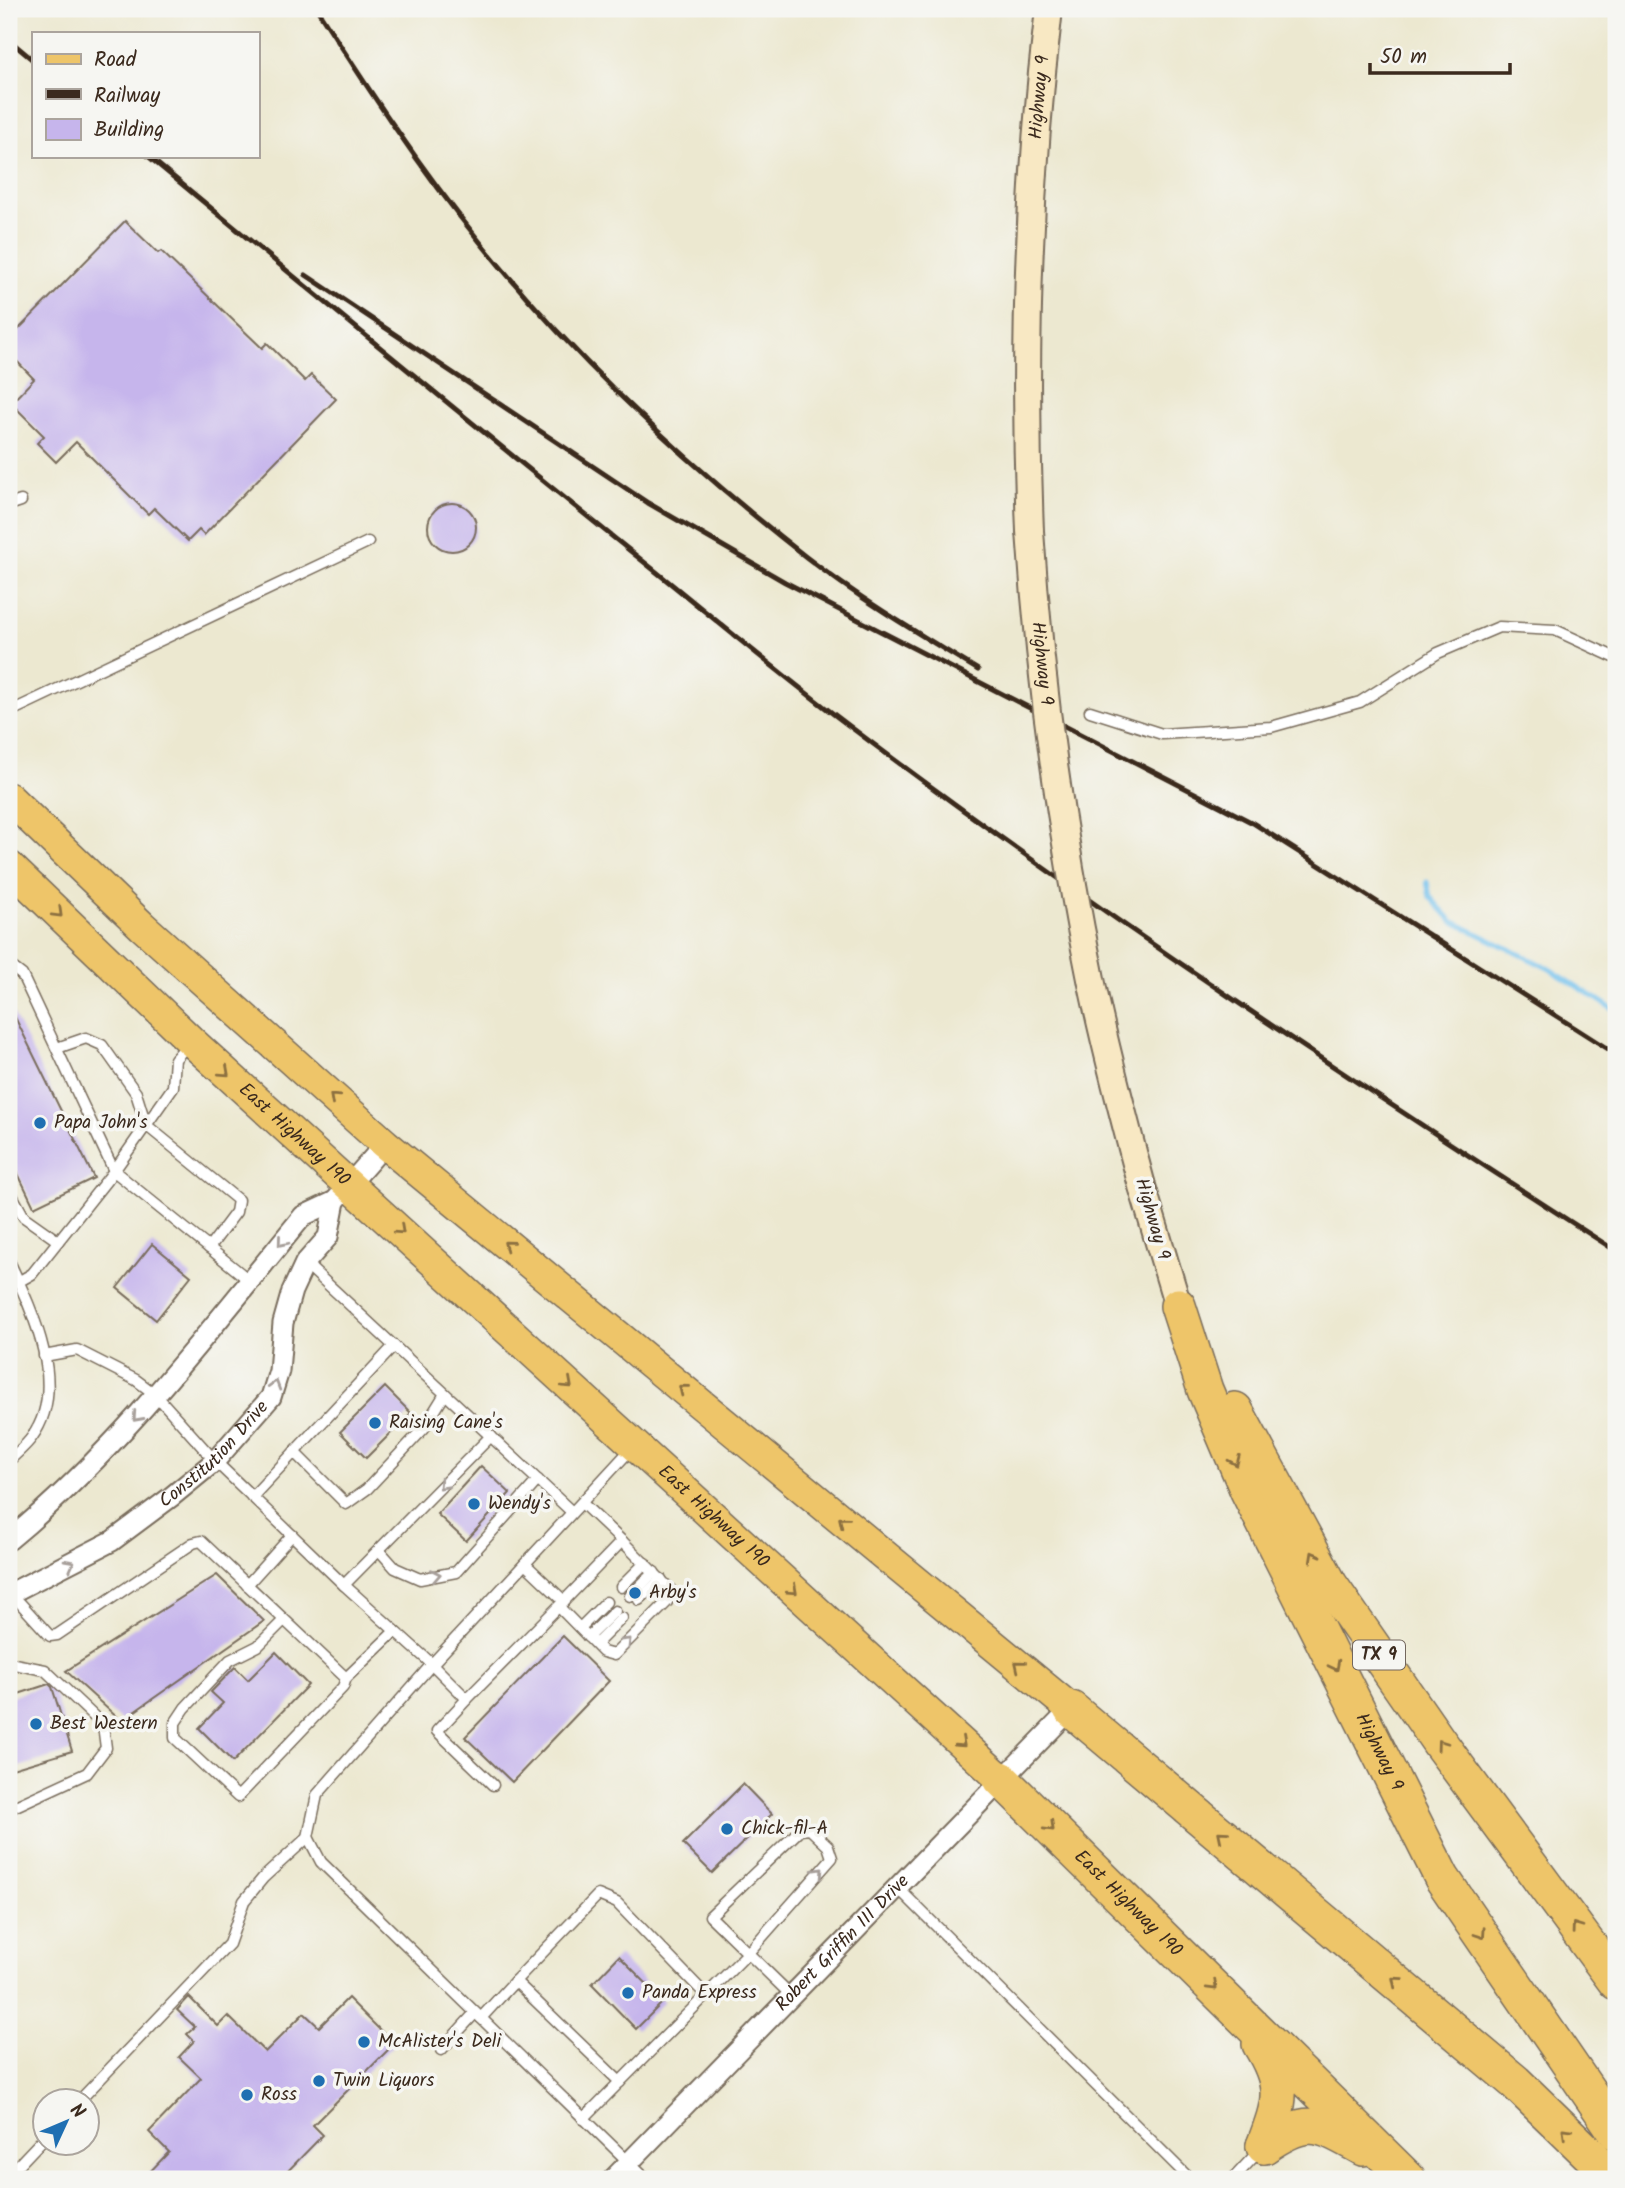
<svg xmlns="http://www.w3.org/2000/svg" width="1625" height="2188" viewBox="0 0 1625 2188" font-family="Kalam,sans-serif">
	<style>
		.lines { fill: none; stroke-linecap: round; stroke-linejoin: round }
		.stream { stroke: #72c1ed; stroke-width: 5 }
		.building { fill: #c6b5ec }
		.service-casing { stroke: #796c5c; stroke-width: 13 }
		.minor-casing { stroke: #796c5c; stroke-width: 23 }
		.secondary-casing { stroke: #796c5c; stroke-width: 30 }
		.primary-casing { stroke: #796c5c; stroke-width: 33 }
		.motorway-casing { stroke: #796c5c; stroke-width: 38 }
		.service { stroke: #fff; stroke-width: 10 }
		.minor { stroke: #fff; stroke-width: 19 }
		.secondary { stroke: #f8e8c3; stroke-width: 26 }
		.primary { stroke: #eec569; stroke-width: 30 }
		.motorway { stroke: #eec569; stroke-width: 35 }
		.rail { stroke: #3b2a1e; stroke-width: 5 }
		.secondary-bridge-casing { stroke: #796c5c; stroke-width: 30; stroke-linecap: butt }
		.secondary-bridge { stroke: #f8e8c3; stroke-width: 26 }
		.oneway { stroke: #8c7040 }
		.oneway2 { stroke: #a79f9a }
		.poi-dot { fill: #1f6fb2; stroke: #f6f6f2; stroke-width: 2.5 }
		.labels { text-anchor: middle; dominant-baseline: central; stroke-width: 7; stroke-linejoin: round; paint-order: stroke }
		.shield { fill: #f6f6f2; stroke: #73675e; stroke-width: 2 }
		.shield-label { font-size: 18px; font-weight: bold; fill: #3b2a1e }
		.street-label { font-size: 19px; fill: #3b2a1e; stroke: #f6f6f2 }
		.poi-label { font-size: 19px; fill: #3b2a1e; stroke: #f6f6f2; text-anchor: start }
	</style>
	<rect width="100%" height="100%" fill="#f6f6f2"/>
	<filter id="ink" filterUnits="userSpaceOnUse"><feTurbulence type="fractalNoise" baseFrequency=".0143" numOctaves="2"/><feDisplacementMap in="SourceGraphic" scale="14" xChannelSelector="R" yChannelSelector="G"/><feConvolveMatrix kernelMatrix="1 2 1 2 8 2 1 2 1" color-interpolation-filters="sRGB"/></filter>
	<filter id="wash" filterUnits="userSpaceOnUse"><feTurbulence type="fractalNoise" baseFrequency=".00686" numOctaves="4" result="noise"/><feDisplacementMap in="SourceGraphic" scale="28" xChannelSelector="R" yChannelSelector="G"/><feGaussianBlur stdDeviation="1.57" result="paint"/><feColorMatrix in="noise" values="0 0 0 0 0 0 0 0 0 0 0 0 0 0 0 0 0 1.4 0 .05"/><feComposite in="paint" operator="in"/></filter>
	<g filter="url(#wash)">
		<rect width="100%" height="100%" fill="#ece8d0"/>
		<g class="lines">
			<path class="stream" d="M1427 882 1430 897 1452 921 1548 968 1616 1011"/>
		</g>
		<g id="blocks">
			<g class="building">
				<path d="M125 221 158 253 161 251 262 348 267 343 305 381 311 375 336 399 204 535 199 530 188 541 154 508 148 514 76 442 56 462 37 443 44 436 11 403 34 379 9 353V339Z"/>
				<circle cx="452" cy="527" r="24"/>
				<path d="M9 1005 94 1178 34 1207 9 1155Z"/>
				<path d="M152 1244 191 1276 156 1320 117 1288Z"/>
				<path d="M385 1387 411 1413 366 1458 340 1432Z"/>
				<path d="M481 1466 510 1493 466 1541 437 1514Z"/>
				<path d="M217 1575 264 1621 121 1721 66 1671Z"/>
				<path d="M563 1636 609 1681 512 1782 465 1737Z"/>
				<path d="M276 1652 308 1685 233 1762 199 1728 223 1703 211 1692 235 1667 248 1680Z"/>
				<path d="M49 1684 52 1687 72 1751 9 1770V1697Z"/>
				<path d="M743 1784 772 1814 712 1873 683 1844Z"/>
				<path d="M619 1956 664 2001 636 2029 592 1984Z"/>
				<path d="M189 1997 218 2026 228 2016 265 2052 304 2013 319 2027 348 1998 394 2044 313 2125 323 2135 280 2179H143L169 2152 149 2132 201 2078 179 2057 194 2041 187 2034 195 2027 177 2010Z"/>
			</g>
		</g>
	</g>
	<g filter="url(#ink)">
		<use href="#blocks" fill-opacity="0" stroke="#796c5c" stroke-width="2"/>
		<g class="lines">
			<g class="service-casing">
				<g id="service">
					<path d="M9 505 21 501"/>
					<path d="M1090 711 1162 734 1271 727 1360 702 1438 653 1499 627 1555 630 1616 658"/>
					<path d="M9 712 368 542"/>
					<path d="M9 965 22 975 114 1171 32 1274 18 1282"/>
					<path d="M188 1044 175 1059 173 1087 114 1171 250 1281"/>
					<path d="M57 1048 86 1038 102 1045 136 1093 146 1125 238 1200 236 1212 209 1248"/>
					<path d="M9 1190 24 1217 58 1241"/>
					<path d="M9 1261C32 1310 69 1387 32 1437 26 1446 16 1453 9 1461"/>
					<path d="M305 1263 572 1512"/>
					<path d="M44 1356 77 1350 136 1380 156 1395 215 1461 344 1585 432 1664 632 1448"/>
					<path d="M294 1452 346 1504 367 1489 424 1428 445 1394"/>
					<path d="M252 1497 394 1346"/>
					<path d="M379 1550 395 1568 420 1579 456 1572 538 1480"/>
					<path d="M247 1585 292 1535"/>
					<path d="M344 1585 491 1436"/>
					<path d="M621 1587 645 1563"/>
					<path d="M11 1593 50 1636 57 1635 193 1543 201 1541 346 1678 343 1687 238 1797 175 1738V1723L185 1708 230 1660 258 1646 284 1620"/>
					<path d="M630 1596 654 1572"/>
					<path d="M639 1600 661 1579"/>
					<path d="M564 1601 622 1541 582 1503"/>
					<path d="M559 1607 603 1652 614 1655 667 1602 670 1589 622 1541"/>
					<path d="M580 1628 606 1602"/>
					<path d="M588 1637 615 1611"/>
					<path d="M596 1644 622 1618"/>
					<path d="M9 1663 45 1670 103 1725 106 1748 87 1773 9 1809"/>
					<path d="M346 1678 395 1631"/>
					<path d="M467 1699 564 1601 525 1564"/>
					<path d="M308 1837 321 1862 646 2179"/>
					<path d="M897 1887 1190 2179"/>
					<path d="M515 1981 598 1895 617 1903 706 1995"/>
					<path d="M481 2018 515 1981 620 2082"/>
					<path d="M441 2050 475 2013"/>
					<path d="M80 2100 229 1944 244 1901 263 1878 308 1837 317 1795 432 1664 467 1699 437 1731 493 1785"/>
					<path d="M583 2119 747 1954 832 1858 828 1846 810 1829 800 1830 710 1916 792 1996"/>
					<path d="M9 2175 46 2136"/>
					<path d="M1233 2179 1259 2151"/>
				</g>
			</g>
			<g class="minor-casing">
				<g id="minor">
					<path d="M9 1540C123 1446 210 1329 303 1216L335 1201 385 1144"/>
					<path id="s1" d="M9 1594 112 1541 171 1497 215 1461 271 1397 279 1371 283 1323 292 1291 305 1263 328 1237 335 1201"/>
					<path id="s2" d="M613 2179 1071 1709"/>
				</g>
			</g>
			<g class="secondary-casing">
				<g id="secondary">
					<path id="s3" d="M1030 531C1023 356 1028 182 1049 9"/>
					<path d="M1142 1186 1178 1306"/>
				</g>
			</g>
			<g class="primary-casing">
				<g id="primary">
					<path d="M9 798 142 926 385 1144 1071 1709"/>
					<path id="s4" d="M9 866 191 1041 1001 1779"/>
				</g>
			</g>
			<g class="motorway-casing">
				<g id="motorway">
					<path id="s5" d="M1178 1306 1205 1390 1248 1491 1442 1878 1616 2132"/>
					<path d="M1235 1410 1330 1585 1439 1742 1616 1982"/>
					<path d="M1071 1709 1515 2082 1615 2179"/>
					<path id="s6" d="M1001 1779 1408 2179"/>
					<path d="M1260 2044C1286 2086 1281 2101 1264 2146"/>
					<path d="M1264 2146C1309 2115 1319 2124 1363 2148"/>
				</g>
			</g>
			<use href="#service" class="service"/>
			<use href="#minor" class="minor"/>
			<use href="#secondary" class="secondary"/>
			<use href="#primary" class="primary"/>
			<use href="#motorway" class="motorway"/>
			<g class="rail">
				<path d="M317 9C368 89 420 168 480 242 575 360 687 464 806 557 860 599 919 634 978 670"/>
				<path d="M9 40 33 60"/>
				<path d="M148 156C316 295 484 434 654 570 721 624 787 680 856 731 1102 916 1358 1085 1616 1251"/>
				<path d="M306 275 648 503 785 582 1253 823 1616 1054"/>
			</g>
			<g class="secondary-bridge-casing">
				<g id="secondary-bridge">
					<path id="s7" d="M1030 531C1040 683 1061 835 1092 984 1106 1052 1124 1119 1142 1186"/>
				</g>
			</g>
			<use href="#secondary-bridge" class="secondary-bridge"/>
		</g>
		<defs><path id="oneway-chevron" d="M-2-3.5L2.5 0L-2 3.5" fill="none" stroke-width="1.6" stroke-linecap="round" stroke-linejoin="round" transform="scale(1.75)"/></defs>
		<g class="oneway">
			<use href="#oneway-chevron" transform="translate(58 913) rotate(44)"/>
			<use href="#oneway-chevron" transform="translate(225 1072) rotate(42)"/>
			<use href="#oneway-chevron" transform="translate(334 1098) rotate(-138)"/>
			<use href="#oneway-chevron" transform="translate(400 1230) rotate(42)"/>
			<use href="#oneway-chevron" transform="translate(508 1245) rotate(-141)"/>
			<use href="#oneway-chevron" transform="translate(568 1384) rotate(42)"/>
			<use href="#oneway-chevron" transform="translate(683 1389) rotate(-141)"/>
			<use href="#oneway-chevron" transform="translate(1235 1461) rotate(67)"/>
			<use href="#oneway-chevron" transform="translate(843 1521) rotate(-141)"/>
			<use href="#oneway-chevron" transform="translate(1314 1556) rotate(-119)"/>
			<use href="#oneway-chevron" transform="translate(793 1590) rotate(42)"/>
			<use href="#oneway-chevron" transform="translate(1019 1665) rotate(-141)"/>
			<use href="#oneway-chevron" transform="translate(1335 1666) rotate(63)"/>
			<use href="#oneway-chevron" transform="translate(961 1743) rotate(42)"/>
			<use href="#oneway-chevron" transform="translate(1441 1744) rotate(-126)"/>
			<use href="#oneway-chevron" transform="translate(1050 1827) rotate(44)"/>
			<use href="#oneway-chevron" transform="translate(1222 1835) rotate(-140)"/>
			<use href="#oneway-chevron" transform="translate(1576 1927) rotate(-126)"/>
			<use href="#oneway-chevron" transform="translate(1481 1934) rotate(56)"/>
			<use href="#oneway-chevron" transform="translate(1396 1981) rotate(-140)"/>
			<use href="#oneway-chevron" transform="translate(1213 1986) rotate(44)"/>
			<use href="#oneway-chevron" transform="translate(1566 2132) rotate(-136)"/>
		</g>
		<g class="oneway2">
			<use href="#oneway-chevron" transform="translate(282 1242) rotate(130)"/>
			<use href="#oneway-chevron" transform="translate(275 1385) rotate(-73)"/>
			<use href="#oneway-chevron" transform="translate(137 1417) rotate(132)"/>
			<use href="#oneway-chevron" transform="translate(443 1485) rotate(134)"/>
			<use href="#oneway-chevron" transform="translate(70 1564) rotate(-28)"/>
			<use href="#oneway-chevron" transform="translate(436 1575) rotate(-11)"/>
			<use href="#oneway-chevron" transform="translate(627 1642) rotate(-45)"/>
			<use href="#oneway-chevron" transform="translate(819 1872) rotate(-47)"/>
		</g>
	</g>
	<g class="poi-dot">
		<circle cx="40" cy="1123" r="7"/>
		<circle cx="375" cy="1423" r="7"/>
		<circle cx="474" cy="1504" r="7"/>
		<circle cx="635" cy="1593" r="7"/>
		<circle cx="36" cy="1724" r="7"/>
		<circle cx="727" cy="1829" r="7"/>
		<circle cx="628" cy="1993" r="7"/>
		<circle cx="364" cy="2042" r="7"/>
		<circle cx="319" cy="2081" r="7"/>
		<circle cx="247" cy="2095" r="7"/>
	</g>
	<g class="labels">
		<rect class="shield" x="1353" y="1640.5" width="52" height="29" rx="5"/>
		<g class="shield-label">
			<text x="1379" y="1655">TX 9</text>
		</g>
		<g class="street-label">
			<text stroke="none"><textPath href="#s3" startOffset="434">Highway 9</textPath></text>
			<text stroke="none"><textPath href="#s7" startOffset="133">Highway 9</textPath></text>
			<text stroke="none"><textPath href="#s4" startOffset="392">East Highway 190</textPath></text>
			<text transform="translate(1152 1219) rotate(74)">Highway 9</text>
			<text stroke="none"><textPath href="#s1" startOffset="250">Constitution Drive</textPath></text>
			<text stroke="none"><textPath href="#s4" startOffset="959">East Highway 190</textPath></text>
			<text stroke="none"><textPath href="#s5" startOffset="490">Highway 9</textPath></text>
			<text stroke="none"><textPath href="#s6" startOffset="178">East Highway 190</textPath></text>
			<text stroke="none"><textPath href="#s2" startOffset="329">Robert Griffin III Drive</textPath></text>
		</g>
		<g class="poi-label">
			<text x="54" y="1123">Papa John's</text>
			<text x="389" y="1423">Raising Cane's</text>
			<text x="488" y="1504">Wendy's</text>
			<text x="649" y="1593">Arby's</text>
			<text x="50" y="1724">Best Western</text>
			<text x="741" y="1829">Chick-fil-A</text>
			<text x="642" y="1993">Panda Express</text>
			<text x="378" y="2042">McAlister's Deli</text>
			<text x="333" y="2081">Twin Liquors</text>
			<text x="261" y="2095">Ross</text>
		</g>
	</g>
	<rect width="1625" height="2188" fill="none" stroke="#f6f6f2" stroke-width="35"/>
	<rect x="32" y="32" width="228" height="126" fill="#f6f6f2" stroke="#aba49d" stroke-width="2"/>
	<rect x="46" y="54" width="35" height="10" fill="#eec569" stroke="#aba49d" stroke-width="2"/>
	<text x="94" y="66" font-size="21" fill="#3b2a1e">Road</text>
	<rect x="46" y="89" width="35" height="10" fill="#3b2a1e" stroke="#aba49d" stroke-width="2"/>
	<text x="94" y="102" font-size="21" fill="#3b2a1e">Railway</text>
	<rect x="46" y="119" width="35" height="21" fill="#c6b5ec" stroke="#aba49d" stroke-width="2"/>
	<text x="94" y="136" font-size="21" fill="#3b2a1e">Building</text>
	<g transform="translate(66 2122) rotate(46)"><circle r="33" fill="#f6f6f2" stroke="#aba49d" stroke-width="2"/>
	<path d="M0-5L12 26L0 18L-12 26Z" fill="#1f6fb2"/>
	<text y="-10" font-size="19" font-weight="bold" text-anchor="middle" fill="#3b2a1e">N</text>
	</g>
	<path d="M1370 63v10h140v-10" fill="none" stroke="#3b2a1e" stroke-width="3.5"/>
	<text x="1380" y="63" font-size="21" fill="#3b2a1e" stroke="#f6f6f2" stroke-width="5" paint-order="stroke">50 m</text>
</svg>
